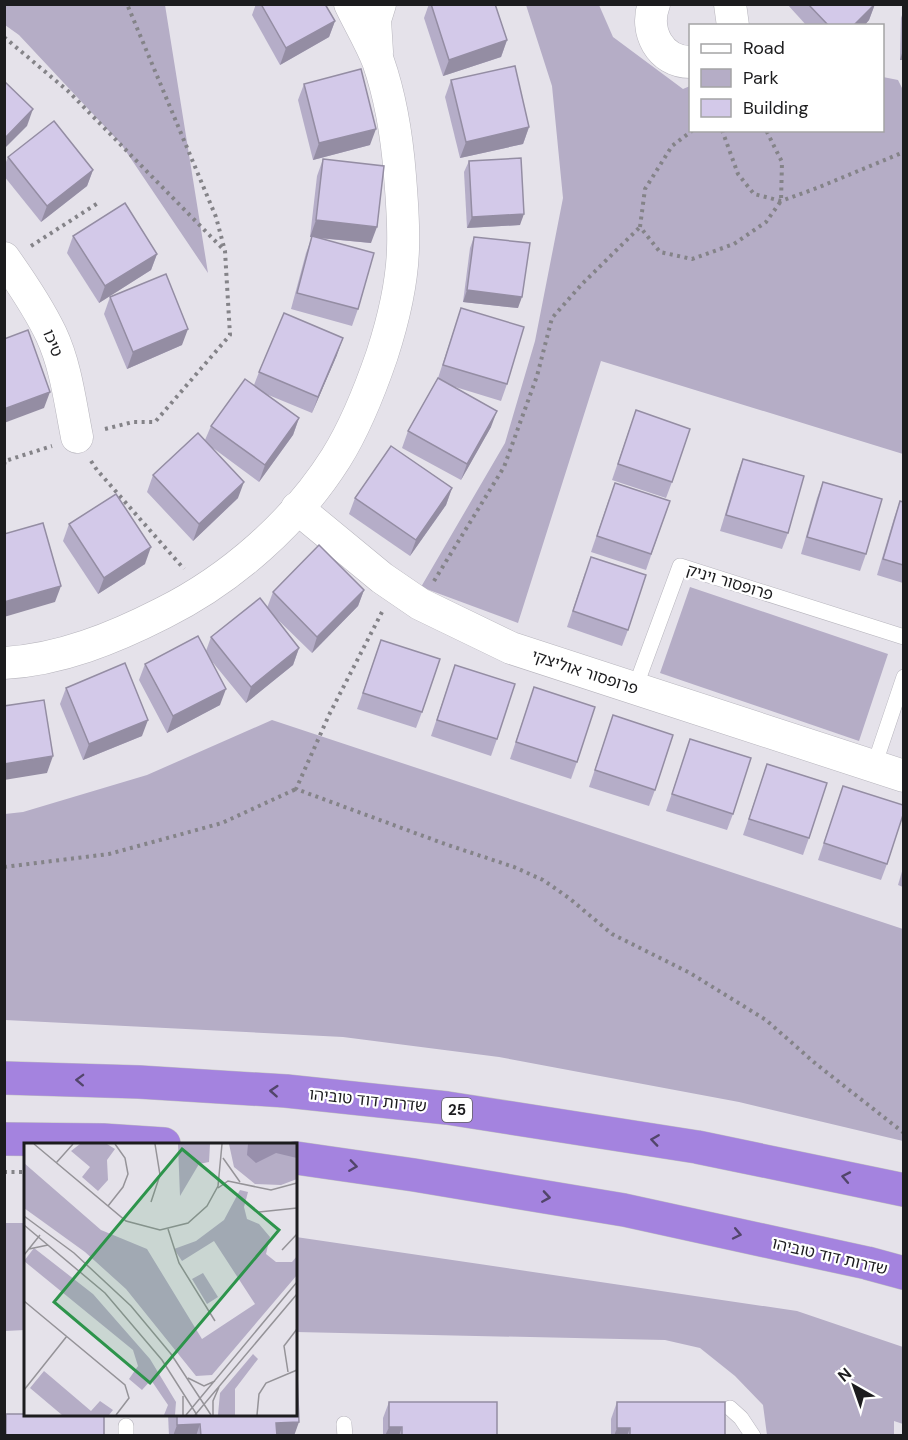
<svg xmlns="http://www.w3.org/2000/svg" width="908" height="1440" viewBox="0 0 908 1440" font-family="'DM Sans','Noto Sans Hebrew',sans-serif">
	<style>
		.green { fill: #b5adc6 }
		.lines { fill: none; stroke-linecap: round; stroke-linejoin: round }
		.lane-casing { stroke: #b7b5bd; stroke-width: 16 }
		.street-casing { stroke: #b7b5bd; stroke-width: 33 }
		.highway-casing { stroke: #bfbfc0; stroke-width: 34 }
		.path { stroke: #848388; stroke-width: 4; stroke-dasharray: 3 4.5; stroke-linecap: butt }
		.lane { stroke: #fff; stroke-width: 15 }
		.street { stroke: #fff; stroke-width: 32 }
		.highway { stroke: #a483df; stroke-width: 33 }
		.wall { fill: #b5adc8 }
		.shaded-wall { fill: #948da3 }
		.building { fill: #d3c9e9; stroke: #948da3; stroke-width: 1.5 }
		.oneway { stroke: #52456b }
		.labels { text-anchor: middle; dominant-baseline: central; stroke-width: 4.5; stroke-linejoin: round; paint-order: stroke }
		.shield { fill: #fff; stroke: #606062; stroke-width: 1.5 }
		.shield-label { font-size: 15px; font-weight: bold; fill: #1c1c1e }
		.street-label { font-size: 16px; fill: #1c1c1e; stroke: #fff }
		.inset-road { fill: none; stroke: #959398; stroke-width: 1.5 }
		.view { fill: #2d944b; fill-opacity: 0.15; stroke: #2d944b; stroke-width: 3 }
		.inset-edge { fill: none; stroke: #1c1c1e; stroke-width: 3 }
	</style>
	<rect width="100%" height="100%" fill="#e5e2ea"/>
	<g class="green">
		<path d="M5 4 165 5 208 273 121 144 19 35 5 25Z"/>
		<path d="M526 5H599L613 37 683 89 690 86V130H882L883 77 898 80 904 92 903 454 601 361 518 623 421 587 505 443 535 341 563 198 552 86Z"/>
		<path d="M690 587 888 654 859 741 660 673Z"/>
		<path d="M272 720 903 929V1141L739 1102 499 1057 343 1037 5 1020V814L23 812 147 775Z"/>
		<path d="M5 1223H25V1330L5 1331Z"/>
		<path d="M296 1237 797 1311 903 1347V1424L894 1421V1435H767L763 1405 735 1376 700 1348 665 1340 296 1332Z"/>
	</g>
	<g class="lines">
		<g class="lane-casing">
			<g id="lane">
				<path d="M635 688 680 566 904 637"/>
				<path d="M874 766 904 677"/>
				<path d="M730 1408 741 1418 753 1436"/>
				<path d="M344 1424 345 1436"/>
				<path d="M126 1426V1436"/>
			</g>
		</g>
		<g class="street-casing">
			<g id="street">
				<path d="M654 4C644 31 660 62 690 62"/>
				<path d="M730 4 733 26"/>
				<path d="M377 52 375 20 380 4"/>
				<path d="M4 258C21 282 38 307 51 334 66 366 70 402 77 437"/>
				<path d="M297 508 382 578 420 604 511 648 904 776"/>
				<path d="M4 663C60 660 114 638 163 613 231 579 295 523 336 458 356 426 370 390 382 355 393 321 402 284 403 249 404 224 402 200 400 176 397 137 391 98 378 61 370 41 359 23 350 4"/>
			</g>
		</g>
		<g class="highway-casing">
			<g id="highway">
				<path d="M4 1078 139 1082 286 1091 447 1108 697 1147 904 1190"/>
				<path d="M4 1139 103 1140 164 1144"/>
				<path d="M296 1158 414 1175 624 1210 867 1263 904 1273"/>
			</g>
		</g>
		<g class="path">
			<path d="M4 37 68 91 223 249"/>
			<path d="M693 130 672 146 645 189 640 227 660 252 692 259 734 244 766 222 781 201 782 162 766 130"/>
			<path d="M722 130 738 174 754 194 781 201 817 188 904 152"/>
			<path d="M31 246 98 203"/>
			<path d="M105 429 133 422H155L230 335 225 251 216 217 127 4"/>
			<path d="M91 461 97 470 184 569"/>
			<path d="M4 465 5 461 52 446"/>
			<path d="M434 581 504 467 537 376 552 318 582 284 640 227"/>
			<path d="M382 612 329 715 296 789 445 844 514 867 543 880 569 898 612 934 690 973 766 1020 816 1064 904 1133"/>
			<path d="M4 867 109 854 222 823 296 789"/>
			<path d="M4 1172H26"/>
		</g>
		<use href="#lane" class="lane"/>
		<use href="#street" class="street"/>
		<use href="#highway" class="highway"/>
	</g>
	<g class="wall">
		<path d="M256 4H325L335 21 329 37 280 65 252 15Z"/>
		<path d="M429 4H495L507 40 501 57 443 76 424 18Z"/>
		<path d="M787 4H875L869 20 864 26H807Z"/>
		<path d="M903 12V60H900L901 18Z"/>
		<path d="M451 80 529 127 523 144 460 158 445 97Z"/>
		<path d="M304 84 370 145 313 160 298 100Z"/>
		<path d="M8 157 93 170 87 186 41 222 4 176V167Z"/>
		<path d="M323 159 371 243 317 238 358 309 352 326 291 309 306 253 312 237H310L317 176Z"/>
		<path d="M469 161 520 225 467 228 464 172Z"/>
		<path d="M73 236 157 254 151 270 99 303 67 253Z"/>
		<path d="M474 237 518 308 463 302 470 248Z"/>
		<path d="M110 297 182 345 127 369 104 314Z"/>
		<path d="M461 308 507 384 501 401 452 386 491 427 461 480 402 448 408 431 438 378Z"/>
		<path d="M337 355 312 413 266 394 299 418 293 435 259 482 213 448 238 498 193 541 147 492 153 475 205 440 211 426 254 385 259 372Z"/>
		<path d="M630 427 672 482 666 498 612 480Z"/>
		<path d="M743 459 788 533 782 549 720 531 737 475Z"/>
		<path d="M823 482 866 554 860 571 801 554 817 498Z"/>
		<path d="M452 488 446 505 410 556 349 514 355 498Z"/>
		<path d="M609 499 670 501 646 570 591 552Z"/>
		<path d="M900 501 903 502V583L877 575 894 518Z"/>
		<path d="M69 524 145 564 98 594 63 541Z"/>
		<path d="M585 573 628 630 622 646 567 627Z"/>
		<path d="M364 590 358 606 312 653 272 614 299 648 293 665 246 703 210 659 220 705 167 733 139 680 145 664 206 651 211 637 267 608 273 592Z"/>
		<path d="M381 640 422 712 416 728 357 709Z"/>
		<path d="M455 665 497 739 491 756 431 736Z"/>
		<path d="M534 687 577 762 571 779 510 759Z"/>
		<path d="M66 688 142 736 83 760 60 704Z"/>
		<path d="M613 715 655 790 649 806 589 787Z"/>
		<path d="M690 739 733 814 727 830 666 811Z"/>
		<path d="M767 764 809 838 803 855 743 835Z"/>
		<path d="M843 786 887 864 881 880 818 860Z"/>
		<path d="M903 868V887L898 885Z"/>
		<path d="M389 1402 497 1436H383V1418Z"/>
		<path d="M617 1402 725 1436H611V1419Z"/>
		<path d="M6 1414 104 1436H4V1417Z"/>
		<path d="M168 1414H296L294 1436H169Z"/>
	</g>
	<g class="shaded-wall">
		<path d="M875 4 869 20 864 26H853Z"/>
		<path d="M335 21 329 37 280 65 286 48Z"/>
		<path d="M507 40 501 57 443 76 449 60Z"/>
		<path d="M903 50V60H900Z"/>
		<path d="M33 109 27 126 4 149V139Z"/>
		<path d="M529 127 523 144 460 158 466 142Z"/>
		<path d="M376 129 370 145 313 160 319 143Z"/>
		<path d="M93 170 87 186 41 222 47 206Z"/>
		<path d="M524 214 520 225 467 228 472 217Z"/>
		<path d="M316 220 377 227 371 243 310 237Z"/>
		<path d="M157 254 151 270 99 303 105 286Z"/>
		<path d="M467 290 522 297 518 308 463 302Z"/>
		<path d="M188 329 182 345 127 369 133 352Z"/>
		<path d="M343 338 337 355 312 413 318 397Z"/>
		<path d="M50 392 44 408 4 423V409Z"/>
		<path d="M497 411 491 427 461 480 467 464Z"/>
		<path d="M299 418 293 435 259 482 265 465Z"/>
		<path d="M244 482 238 498 193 541 199 524Z"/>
		<path d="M452 488 446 505 410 556 416 540Z"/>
		<path d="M151 547 145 564 98 594 104 578Z"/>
		<path d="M61 586 55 602 4 617V602Z"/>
		<path d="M364 590 358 606 312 653 317 637Z"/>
		<path d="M299 648 293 665 246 703 251 687Z"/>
		<path d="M226 689 220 705 167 733 173 716Z"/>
		<path d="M148 720 142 736 83 760 89 744Z"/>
		<path d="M53 756 47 773 4 780V764Z"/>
		<path d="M299 1422 294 1436H272L276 1423Z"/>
		<path d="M200 1424 196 1436H173L177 1425Z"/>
		<path d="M389 1427H402L399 1436H385Z"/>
		<path d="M617 1428H630L627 1436H614Z"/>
	</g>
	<g class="building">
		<path d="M261 4H325L335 21 286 48Z"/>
		<path d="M431 4H495L507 40 449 60Z"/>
		<path d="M808 4H875L853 26H829Z"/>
		<path d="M515 66 529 127 466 142 451 80Z"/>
		<path d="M361 69 376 129 319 143 304 84Z"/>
		<path d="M4 81 33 109 4 139Z"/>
		<path d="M54 121 93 170 47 206 8 157Z"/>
		<path d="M521 158 524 214 472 217 469 161Z"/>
		<path d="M323 159 384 166 377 227 316 220Z"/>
		<path d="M125 203 157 254 105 286 73 236Z"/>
		<path d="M312 236 374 253 358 309 297 293Z"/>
		<path d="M474 237 530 243 522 297 467 290Z"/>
		<path d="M166 274 188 329 133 352 110 297Z"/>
		<path d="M461 308 524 327 507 384 443 365Z"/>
		<path d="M284 313 343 338 318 397 259 372Z"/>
		<path d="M28 330 50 392 4 409V339Z"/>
		<path d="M438 378 497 411 467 464 408 431Z"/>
		<path d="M245 379 299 418 265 465 211 426Z"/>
		<path d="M636 410 690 429 672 482 618 464Z"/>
		<path d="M198 433 244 482 199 524 153 475Z"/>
		<path d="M391 446 452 488 416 540 355 498Z"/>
		<path d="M743 459 804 476 788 533 726 515Z"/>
		<path d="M823 482 882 499 866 554 807 537Z"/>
		<path d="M615 483 670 501 651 554 597 536Z"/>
		<path d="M116 494 151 547 104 578 69 524Z"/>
		<path d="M900 501 903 502V565L883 559Z"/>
		<path d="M43 523 61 586 4 602V534Z"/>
		<path d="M319 545 364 590 317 637 273 592Z"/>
		<path d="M591 557 646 575 628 630 573 611Z"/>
		<path d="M260 598 299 648 251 687 211 637Z"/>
		<path d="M198 636 226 689 173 716 145 664Z"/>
		<path d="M381 640 440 659 422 712 363 693Z"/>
		<path d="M125 663 148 720 89 744 66 688Z"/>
		<path d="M455 665 515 684 497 739 437 720Z"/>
		<path d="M534 687 595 707 577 762 516 742Z"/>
		<path d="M44 700 53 756 4 764V706Z"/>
		<path d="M613 715 673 735 655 790 595 770Z"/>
		<path d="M690 739 751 758 733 814 672 794Z"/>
		<path d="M767 764 827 783 809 838 749 819Z"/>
		<path d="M843 786 903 805V815L887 864 824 843Z"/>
		<path d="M296 1374H297L299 1422 276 1423 277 1436H201L200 1424 177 1425V1414H296Z"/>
		<path d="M389 1402H497V1436H402V1427H389Z"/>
		<path d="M617 1402H725V1436H630V1428H617Z"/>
		<rect x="6" y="1414" width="98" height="22"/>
	</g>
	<defs><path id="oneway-chevron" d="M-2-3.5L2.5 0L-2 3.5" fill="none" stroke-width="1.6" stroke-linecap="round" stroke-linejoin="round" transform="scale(1.5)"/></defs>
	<g class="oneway">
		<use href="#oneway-chevron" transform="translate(80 1080) rotate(-178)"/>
		<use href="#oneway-chevron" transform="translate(274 1091) rotate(-176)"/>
		<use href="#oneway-chevron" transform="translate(655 1140) rotate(-172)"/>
		<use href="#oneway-chevron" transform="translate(353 1166) rotate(8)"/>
		<use href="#oneway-chevron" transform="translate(846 1177) rotate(-169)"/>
		<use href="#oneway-chevron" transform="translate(546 1197) rotate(9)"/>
		<use href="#oneway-chevron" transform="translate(737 1234) rotate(12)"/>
	</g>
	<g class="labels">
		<rect class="shield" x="442" y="1098" width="30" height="24" rx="4.5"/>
		<g class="shield-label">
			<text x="457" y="1110">25</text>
		</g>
		<g class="street-label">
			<text transform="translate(53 343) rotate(68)">טיכו</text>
			<text transform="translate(730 582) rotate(17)">פרופסור ויניק</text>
			<text transform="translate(585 672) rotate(18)">פרופסור אוליצקי</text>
			<text transform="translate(368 1100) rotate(6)">שדרות דוד טוביהו</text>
			<text transform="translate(830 1256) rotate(13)">שדרות דוד טוביהו</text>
		</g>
	</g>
	<g transform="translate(24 1143)">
		<rect width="273" height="273" fill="#e5e2ea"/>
		<path d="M56 1H83L91 6 83 17 84 37 74 48 58 34 66 24 47 8ZM154 1H186L185 19 175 21 156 53ZM205 1H273V36L257 42 231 41 210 24ZM0 20 77 87 123 106 178 196 231 161 190 98 158 118 150 106 172 98 200 77 216 47 224 49 220 64 223 76 235 81 246 94 242 111 252 119H268L273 113V132L188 232 172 233 102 146 61 109 0 65ZM10 105 69 151 126 216 152 259 151 272H140L144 262 127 237 118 247 105 236 114 223 109 207 0 118ZM179 130 194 154 183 161 168 136ZM229 211 234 216 211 246V272H194L196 250ZM20 228 67 268 76 258 89 267 85 272H38L6 245Z" fill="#b5adc6"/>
		<path d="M224 1H273V15L252 10 232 20 223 12Z" fill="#988fac"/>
		<path class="inset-road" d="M10 1 102 78 136 87 164 80 183 63 194 43 198 1M199 15 216 39M32 20 49 1M194 45 204 38 247 47 273 40M127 59 136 32 131 1M84 63 99 44 104 31 101 15 91 1M235 69 273 65M0 73 50 110 107 163 147 211 187 272M0 82 81 150 138 217 173 272M144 86 155 120 191 178M5 106 24 102M258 107 273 91M0 112 16 92M0 158 101 242 105 255 92 272M264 229 260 203 273 186M164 235 180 243 191 238M0 247 43 193M159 253V272M162 272 273 139M171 272 273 151M189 272V258L195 244M233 272 235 251 242 240 273 227"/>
		<path class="view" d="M158 6 255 87 126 240 30 159Z"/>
		<rect width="273" height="273" class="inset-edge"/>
	</g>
	<rect width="908" height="1440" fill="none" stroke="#1c1c1e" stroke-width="12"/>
	<rect x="689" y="24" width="195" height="108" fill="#ffffff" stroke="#a4a4a5" stroke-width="1.5"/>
	<rect x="701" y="44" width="30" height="9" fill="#ffffff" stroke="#a4a4a5" stroke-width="1.5"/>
	<text x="743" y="54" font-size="18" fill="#1c1c1e">Road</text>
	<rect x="701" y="69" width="30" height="18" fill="#b5adc6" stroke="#a4a4a5" stroke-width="1.5"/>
	<text x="743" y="84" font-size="18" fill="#1c1c1e">Park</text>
	<rect x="701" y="99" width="30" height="18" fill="#d3c9e9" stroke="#a4a4a5" stroke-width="1.5"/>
	<text x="743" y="114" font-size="18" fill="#1c1c1e">Building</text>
	<g transform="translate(854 1386) rotate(320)" stroke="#ffffff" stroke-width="4.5" paint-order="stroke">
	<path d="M0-4.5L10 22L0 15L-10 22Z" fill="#1c1c1e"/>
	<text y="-9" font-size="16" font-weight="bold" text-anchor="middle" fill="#1c1c1e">N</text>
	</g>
</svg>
